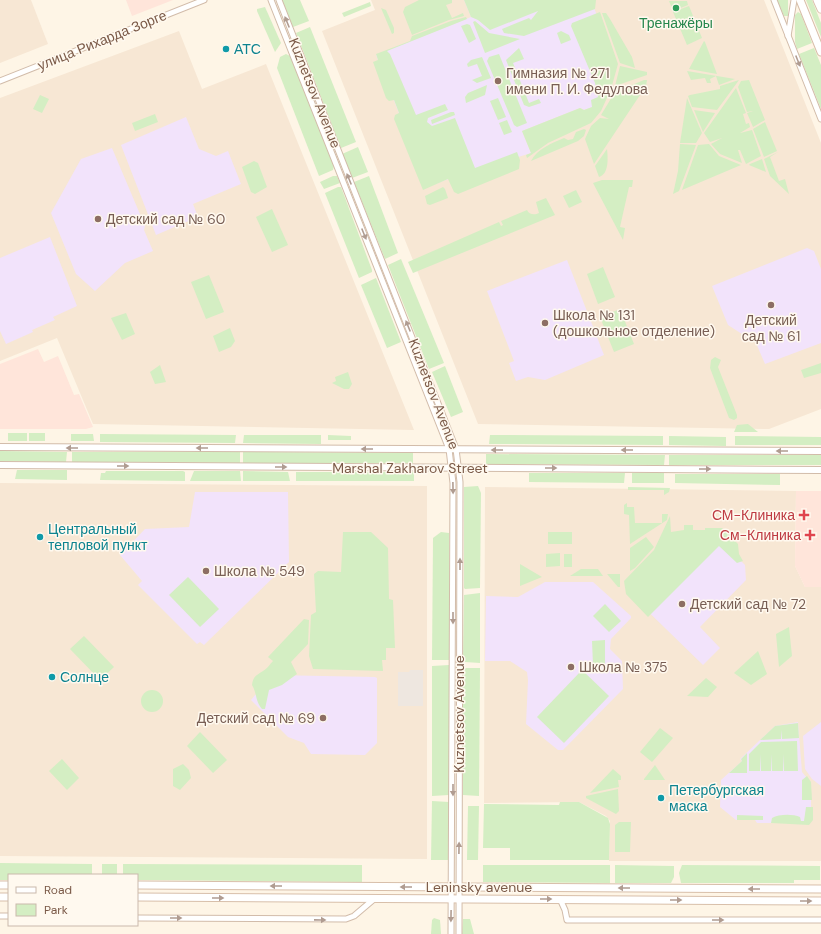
<svg xmlns="http://www.w3.org/2000/svg" width="821" height="934" viewBox="0 0 821 934" font-family="'DM Sans',sans-serif">
	<style>
		.residential { fill: #f7e7d4 }
		.commercial { fill: #ffe5da }
		.industrial { fill: #eee7e0 }
		.education { fill: #f2e3fb }
		.green { fill: #d4eec3 }
		.lines { fill: none; stroke-linecap: round; stroke-linejoin: round }
		.minor-casing { stroke: #d2bcaa; stroke-width: 7 }
		.tertiary-casing { stroke: #d2bcaa; stroke-width: 8 }
		.secondary-casing { stroke: #d8bfaa; stroke-width: 9 }
		.minor { stroke: #fff; stroke-width: 5 }
		.tertiary { stroke: #fff; stroke-width: 6 }
		.secondary { stroke: #fff; stroke-width: 7 }
		.oneway { fill: #b09c91 }
		.leisure-dot { fill: #2e9e5b; stroke: #fff9ef; stroke-width: 1.5 }
		.culture-dot { fill: #0f9aa8; stroke: #fff9ef; stroke-width: 1.5 }
		.education-dot { fill: #8d6e63; stroke: #fff9ef; stroke-width: 1.5 }
		.health-dot { fill: #e0444e; stroke: #fff9ef; stroke-width: 1.5 }
		.labels { text-anchor: middle; dominant-baseline: central; stroke-width: 3; stroke-linejoin: round; paint-order: stroke }
		.leisure-label { font-size: 14px; fill: #27864d; stroke: #fff9ef }
		.street-label { font-size: 14px; fill: #7b5a48; stroke: #fff9ef }
		.culture-label { font-size: 14px; fill: #0d838f; stroke: #fff9ef; text-anchor: start }
		.education-label { font-size: 14px; fill: #785e54; stroke: #fff9ef; text-anchor: start }
		.health-label { font-size: 14px; fill: #be3a42; stroke: #fff9ef; text-anchor: end }
	</style>
	<rect width="100%" height="100%" fill="#fef5e6"/>
	<g class="residential">
		<path d="M0 0H31L48 44 0 63Z"/>
		<path d="M371 0H764L821 143V409L769 429 478 424 322 31 375 10Z"/>
		<path d="M179 31 202 89 266 64 414 430 93 424 57 338 0 361V98Z"/>
		<path d="M0 483 427 486V859L0 856Z"/>
		<path d="M485 487 796 491 795 566 805 587H821V861H609L610 821 606 816 579 802 484 803Z"/>
	</g>
	<g class="commercial">
		<path d="M126 0H173L132 16Z"/>
		<path d="M38 349 44 362 58 356 74 395 79 394 93 427 86 429H0V364Z"/>
		<path d="M796 491H821V587H805L795 566Z"/>
	</g>
	<path class="industrial" d="M410 670H423V706H398V672H409Z"/>
	<g class="education">
		<path d="M464 0H591L615 62 604 103 584 110 580 108 522 131 531 153 451 178 428 187 376 55 471 17Z"/>
		<path d="M186 117 199 149 216 156 228 151 241 184 193 204 198 217 156 235 121 145Z"/>
		<path d="M112 148 145 226 144 230 153 251 125 263 95 291 76 274 51 213 81 159Z"/>
		<path d="M50 237 77 306 53 317 55 320 32 330 33 332 6 344 0 331V258Z"/>
		<path d="M807 248 814 251 821 269V343L765 364 756 343 728 325 712 286Z"/>
		<path d="M567 260 604 355 545 380 528 377 516 381 509 363 514 361 487 291Z"/>
		<path d="M195 492H288L289 562 204 645 200 642 197 644 138 585 142 581 120 555 145 529 189 527Z"/>
		<path d="M713 533 745 565 746 580 700 627 720 648 703 665 628 592Z"/>
		<path d="M545 582H593L631 616V618L611 639 610 649 622 661 623 689 563 750H558L526 724 528 680 527 672 510 661H485L486 596 518 597Z"/>
		<path d="M272 675 375 677 377 678V743L365 755 311 754 304 743 288 737 251 700Z"/>
		<path d="M798 722 802 772 811 783V809L808 823H757L755 820H736L720 807 721 780 742 761 740 759 775 726Z"/>
		<path d="M821 722V786L812 779 805 769 803 736Z"/>
	</g>
	<g class="green">
		<path d="M282 0H300L309 21 293 27Z"/>
		<path d="M419 0H452V3L446 5 452 18 463 13 464 16 449 20 412 35 403 12 405 7Z"/>
		<path d="M464 0H596L595 9 524 36 504 33 502 29 529 18 531 20 538 11 490 30 478 20 471 17Z"/>
		<path d="M777 0H788V16H784Z"/>
		<path d="M806 0H812L821 23V37Z"/>
		<path d="M669 1H687L688 5 673 11Z"/>
		<path d="M370 2 371 6 344 17 342 13Z"/>
		<path d="M689 6 702 38 687 45 673 12Z"/>
		<path d="M265 7 281 43 275 52 257 11V9Z"/>
		<path d="M381 8 386 10 394 28V33L392 34Z"/>
		<path d="M600 12 618 64 611 89 601 111 591 123 548 143 527 158 526 155 531 153 522 131 580 108 584 110 592 107 591 100 598 97 595 83 571 26 572 23Z"/>
		<path d="M798 12 801 14 812 43 797 49 795 42V15Z"/>
		<path d="M602 13H606L610 19 632 57 635 68 620 63Z"/>
		<path d="M466 17 467 19 387 51 390 54 416 115 445 104 448 110 428 118 427 122 432 126 455 118 475 168 517 152 520 160 519 169 458 194 454 192 448 179 423 190 394 119 395 115 399 113 394 100 389 101 386 98 373 62 378 60 376 54 410 41 412 36 451 21Z"/>
		<path d="M475 21 489 33 520 39 485 53 473 22Z"/>
		<path d="M467 24 470 25 476 39 469 43 461 26Z"/>
		<path d="M310 27 356 142 341 148 296 33Z"/>
		<path d="M561 31 569 35 571 40 561 44 557 33Z"/>
		<path d="M704 41 705 42 717 74 689 69Z"/>
		<path d="M519 48 524 59 513 63 529 103 539 99 541 103 529 107 524 105 506 60Z"/>
		<path d="M814 48 821 65V109L799 54Z"/>
		<path d="M286 54 290 56 334 166 333 170 319 176 277 68 280 57Z"/>
		<path d="M499 54 527 123 517 127 514 125 487 61 489 57Z"/>
		<path d="M482 57 491 78 477 83 472 80 482 76 477 64 468 67 467 64 471 60Z"/>
		<path d="M620 66 647 72V75L615 86Z"/>
		<path d="M687 71 735 79 719 85 716 76 710 79 711 83H707L705 78 691 80Z"/>
		<path d="M644 80H647L646 86 594 164 585 139 591 126 600 118 609 119 601 115 615 92Z"/>
		<path d="M739 80 717 110 692 107 688 96 690 95 720 89V86Z"/>
		<path d="M749 80 765 120 753 127 747 113 753 111 747 112 738 87 741 81Z"/>
		<path d="M487 85 485 95 466 103 465 97 468 93Z"/>
		<path d="M736 88 746 113 743 114 746 124 749 123 750 127 740 133 752 130 761 156 746 164 740 150H738L742 163 720 154 711 144 722 138 710 142 704 133Z"/>
		<path d="M40 95 49 99 42 113 33 109Z"/>
		<path d="M498 98 506 117 498 120 490 101Z"/>
		<path d="M687 98 702 133 696 143H680Z"/>
		<path d="M694 110 715 113 703 132Z"/>
		<path d="M451 112H454L455 115 432 124 431 120Z"/>
		<path d="M155 114 158 122 135 131 132 123Z"/>
		<path d="M507 120 512 132 504 135 499 123Z"/>
		<path d="M765 122 777 151 764 157 753 129Z"/>
		<path d="M584 129 586 130 584 136 578 141 531 161C537 149 552 143 564 138L568 140 573 139 576 132Z"/>
		<path d="M680 144 696 145 679 191 673 194 678 171Z"/>
		<path d="M709 144 719 156 741 165 682 190 698 145Z"/>
		<path d="M358 147 368 172 352 178 342 154Z"/>
		<path d="M607 149C608 158 609 174 599 177L595 166Z"/>
		<path d="M778 152 770 157 779 181 785 179 789 194 770 176 764 159Z"/>
		<path d="M762 159 766 172 749 165 750 164Z"/>
		<path d="M254 161 258 163 267 187 255 194 251 192 242 167Z"/>
		<path d="M333 176H337L340 183 324 189 320 182Z"/>
		<path d="M369 176 398 253 385 259 354 182Z"/>
		<path d="M602 180H633L632 187H629L620 227 625 228 623 240 593 183Z"/>
		<path d="M338 187H341L372 270V272L359 278 325 193Z"/>
		<path d="M443 187 445 189 448 198 430 205 427 204 425 196Z"/>
		<path d="M576 190 582 202 569 208 563 196Z"/>
		<path d="M546 198 555 215 413 273 408 262 499 222 501 226 503 225 501 221 527 210C529 215 535 215 539 213L536 202Z"/>
		<path d="M272 209 288 245 272 252 256 217Z"/>
		<path d="M401 259 444 363 429 369 388 265Z"/>
		<path d="M603 267 615 297 598 304 587 274Z"/>
		<path d="M209 275 224 312 206 319 191 282Z"/>
		<path d="M376 278 401 342 387 348 361 285Z"/>
		<path d="M620 309 634 344 614 352 600 317Z"/>
		<path d="M126 313 135 334 122 340 111 318Z"/>
		<path d="M230 328 235 341 231 347 219 352 213 336Z"/>
		<path d="M715 357 721 360 718 367 737 415V418L734 420 729 418 710 368 711 360Z"/>
		<path d="M821 363V373L804 378 801 370Z"/>
		<path d="M160 365 166 382 155 384 150 372Z"/>
		<path d="M445 366 463 412 451 417 432 372Z"/>
		<path d="M348 372 352 384 349 389H344L332 383 336 381 335 377Z"/>
		<path d="M748 424 758 432H734L737 425Z"/>
		<rect x="8" y="433" width="19" height="8"/>
		<rect x="29" y="433" width="16" height="8"/>
		<path d="M71 434H93L94 441H71Z"/>
		<path d="M100 434 236 435 235 443 100 442Z"/>
		<path d="M244 435H321V444L243 443Z"/>
		<path d="M328 435 351 436V440H328Z"/>
		<path d="M490 435 663 436V445L489 444Z"/>
		<path d="M669 436 726 437V446L669 445Z"/>
		<path d="M735 436 821 437V445H735Z"/>
		<path d="M0 451 67 452 66 462 0 461Z"/>
		<path d="M72 452H240V463L72 462Z"/>
		<path d="M243 452 413 453V463H243Z"/>
		<path d="M486 454 665 455 664 465 486 464Z"/>
		<rect x="669" y="455" width="152" height="10"/>
		<path d="M17 470H67V480L15 479Z"/>
		<path d="M106 471H183L185 472V481L100 480 101 473H105Z"/>
		<path d="M194 471H240L241 481H190Z"/>
		<path d="M243 471 288 472 290 481H243Z"/>
		<rect x="296" y="472" width="118" height="9"/>
		<path d="M529 473H625L624 483 529 482Z"/>
		<rect x="632" y="473" width="32" height="10"/>
		<path d="M675 474H780V485L675 483Z"/>
		<path d="M478 486 481 493 480 588 465 589 464 588V487Z"/>
		<path d="M628 487 670 488 669 492 664 495V490H628Z"/>
		<path d="M627 503V507H634L635 523H662V514H668L667 520 630 544 629 515 624 514V505Z"/>
		<path d="M670 516 671 532 684 530V525H693V530H705V528H722L738 544 739 554 743 561 737 563 719 546 648 617 626 594 624 581 654 550Z"/>
		<path d="M343 532H371L388 548 389 599 393 600 395 648H386V660H382L383 671 313 669 309 656 311 615 316 612 314 574 318 571 341 572Z"/>
		<path d="M441 532 449 533V660H432L433 538Z"/>
		<rect x="548" y="532" width="24" height="12"/>
		<path d="M646 537 654 547 635 568 630 571V548Z"/>
		<path d="M560 553V566L546 567V554Z"/>
		<rect x="564" y="554" width="8" height="13"/>
		<path d="M520 564 542 577 520 586Z"/>
		<path d="M581 569H598L603 576H570Z"/>
		<path d="M607 574H620V587H618Z"/>
		<path d="M188 577 219 609 200 627 169 595Z"/>
		<path d="M480 593V663L465 662H463L464 595Z"/>
		<path d="M605 604 621 621 609 632 593 616Z"/>
		<path d="M304 619 309 620 308 644 291 662 297 674 282 685 269 690 265 709H262C255 701 257 693 252 685 253 676 257 675 263 671 267 669 270 664 273 661L268 657Z"/>
		<path d="M789 627 792 656 779 667 776 634Z"/>
		<path d="M84 636 114 667 100 680 70 649Z"/>
		<path d="M605 640V665H593L592 641Z"/>
		<path d="M758 651 767 674 751 685 734 673Z"/>
		<path d="M449 665V795L432 796V666Z"/>
		<path d="M463 668H480L479 796 463 795Z"/>
		<path d="M582 670 609 696 564 743 537 717Z"/>
		<path d="M706 678 717 687 708 697 687 696Z"/>
		<circle cx="152" cy="701" r="11"/>
		<path d="M798 723 799 738 782 739 781 730V739L760 740 775 726Z"/>
		<path d="M660 728 673 738 652 762 640 752Z"/>
		<path d="M200 732 227 760 213 773 187 746Z"/>
		<path d="M797 741 798 771H784L783 754V771H772V754L771 771H761L760 754V771H749V754L761 742Z"/>
		<path d="M747 753V773H729L742 761 741 759Z"/>
		<path d="M62 759 79 778 67 790 49 771Z"/>
		<path d="M183 764 189 770 191 778 180 790 173 786V769Z"/>
		<path d="M655 765 665 780H644V779Z"/>
		<path d="M613 769 621 776V780H618L619 787 590 793Z"/>
		<path d="M807 776 811 782 812 800H802V780Z"/>
		<path d="M618 789 619 811 616 814 586 798V796Z"/>
		<path d="M432 801 449 802 448 860H431Z"/>
		<path d="M560 802H579L608 818 610 824 609 860H510V848H483L484 804 559 805Z"/>
		<path d="M468 806H479L478 860H467Z"/>
		<path d="M806 807H813V820L809 825 771 823 772 818C779 814 793 814 800 817L801 821H804Z"/>
		<path d="M737 815 763 816V820H737Z"/>
		<path d="M619 822H631L630 852H615V825Z"/>
		<path d="M0 863 92 864V875H9V880H0Z"/>
		<rect x="102" y="864" width="15" height="11"/>
		<path d="M123 864 362 865V882L137 880V875H123Z"/>
		<path d="M483 865H610V883L483 882Z"/>
		<path d="M615 865 674 866V877L671 883H615Z"/>
		<path d="M682 865 820 866V880H794V883H681L679 873Z"/>
		<path d="M434 918 440 920 441 934H431L432 920Z"/>
		<path d="M463 919H470L474 934H462Z"/>
	</g>
	<g class="lines">
		<g class="minor-casing">
			<g id="minor">
				<path d="M271 0 449 449 453 483 451 934"/>
				<path d="M279 0 456 449 460 482 459 934"/>
				<path d="M774 0 821 119"/>
				<path d="M788 36 794 0"/>
				<path d="M0 81 204 0"/>
				<path d="M560 899 565 910 567 920H821"/>
				<path d="M0 916H9"/>
				<path d="M137 918 346 919 354 916 374 899"/>
			</g>
		</g>
		<g class="tertiary-casing">
			<g id="tertiary">
				<path d="M0 447 821 451"/>
				<path d="M0 465 821 470"/>
			</g>
		</g>
		<g class="secondary-casing">
			<g id="secondary">
				<path d="M800 0 821 52"/>
				<path d="M817 0 821 9"/>
				<path d="M0 885H9"/>
				<path d="M137 885 821 889"/>
				<path d="M0 897H9"/>
				<path d="M137 897 821 901"/>
			</g>
		</g>
		<use href="#minor" class="minor"/>
		<use href="#tertiary" class="tertiary"/>
		<use href="#secondary" class="secondary"/>
	</g>
	<defs><path id="oneway-solid" d="M-6-.8H1V-3.2L6.5 0L1 3.2V.8H-6Z"/></defs>
	<g class="oneway">
		<use href="#oneway-solid" transform="translate(287 22) rotate(-112)"/>
		<use href="#oneway-solid" transform="translate(798 61) rotate(68)"/>
		<use href="#oneway-solid" transform="translate(349 179) rotate(-112)"/>
		<use href="#oneway-solid" transform="translate(364 234) rotate(68)"/>
		<use href="#oneway-solid" transform="translate(408 326) rotate(-112)"/>
		<use href="#oneway-solid" transform="translate(72 448) rotate(-180)"/>
		<use href="#oneway-solid" transform="translate(202 448) rotate(-180)"/>
		<use href="#oneway-solid" transform="translate(367 449) rotate(-180)"/>
		<use href="#oneway-solid" transform="translate(497 450) rotate(-180)"/>
		<use href="#oneway-solid" transform="translate(627 450) rotate(-180)"/>
		<use href="#oneway-solid" transform="translate(782 451) rotate(-180)"/>
		<use href="#oneway-solid" transform="translate(123 466)"/>
		<use href="#oneway-solid" transform="translate(281 467)"/>
		<use href="#oneway-solid" transform="translate(551 468)"/>
		<use href="#oneway-solid" transform="translate(705 469)"/>
		<use href="#oneway-solid" transform="translate(453 488) rotate(89)"/>
		<use href="#oneway-solid" transform="translate(460 564) rotate(-90)"/>
		<use href="#oneway-solid" transform="translate(453 618) rotate(90)"/>
		<use href="#oneway-solid" transform="translate(453 790) rotate(90)"/>
		<use href="#oneway-solid" transform="translate(459 848) rotate(-89)"/>
		<use href="#oneway-solid" transform="translate(276 886) rotate(-180)"/>
		<use href="#oneway-solid" transform="translate(406 887) rotate(-180)"/>
		<use href="#oneway-solid" transform="translate(624 888) rotate(-180)"/>
		<use href="#oneway-solid" transform="translate(754 889) rotate(-180)"/>
		<use href="#oneway-solid" transform="translate(218 898)"/>
		<use href="#oneway-solid" transform="translate(546 899)"/>
		<use href="#oneway-solid" transform="translate(676 900)"/>
		<use href="#oneway-solid" transform="translate(806 901)"/>
		<use href="#oneway-solid" transform="translate(451 916) rotate(91)"/>
		<use href="#oneway-solid" transform="translate(176 918)"/>
		<use href="#oneway-solid" transform="translate(320 920) rotate(1)"/>
		<use href="#oneway-solid" transform="translate(718 920)"/>
	</g>
	<circle class="leisure-dot" cx="676" cy="8" r="4"/>
	<g class="culture-dot">
		<circle cx="226" cy="49" r="4"/>
		<circle cx="40" cy="537" r="4"/>
		<circle cx="52" cy="677" r="4"/>
		<circle cx="661" cy="798" r="4"/>
	</g>
	<g class="education-dot">
		<circle cx="498" cy="81" r="4"/>
		<circle cx="98" cy="219" r="4"/>
		<circle cx="771" cy="305" r="4"/>
		<circle cx="545" cy="323" r="4"/>
		<circle cx="206" cy="571" r="4"/>
		<circle cx="682" cy="604" r="4"/>
		<circle cx="571" cy="667" r="4"/>
		<circle cx="323" cy="718" r="4"/>
	</g>
	<g class="health-dot">
		<path d="M802 509h4v4h4v4h-4v4h-4v-4h-4v-4h4z"/>
		<path d="M808 529h4v4h4v4h-4v4h-4v-4h-4v-4h4z"/>
	</g>
	<g class="labels">
		<g class="leisure-label">
			<text x="676" y="23">Тренажёры</text>
		</g>
		<g class="street-label">
			<text transform="translate(102 40) rotate(-22)">улица Рихарда Зорге</text>
			<text transform="translate(315 93) rotate(68)">Kuznetsov Avenue</text>
			<text transform="translate(434 394) rotate(69)">Kuznetsov Avenue</text>
			<text x="410" y="468">Marshal Zakharov Street</text>
			<text transform="translate(459 714) rotate(-90)">Kuznetsov Avenue</text>
			<text x="479" y="887">Leninsky avenue</text>
		</g>
		<g class="culture-label">
			<text x="234" y="49">АТС</text>
			<text x="48" y="529">Центральный<tspan x="48" dy="16">тепловой пункт</tspan></text>
			<text x="60" y="677">Солнце</text>
			<text x="669" y="790">Петербургская<tspan x="669" dy="16">маска</tspan></text>
		</g>
		<g class="education-label">
			<text x="506" y="73">Гимназия № 271<tspan x="506" dy="16">имени П. И. Федулова</tspan></text>
			<text x="106" y="219">Детский сад № 60</text>
			<text x="553" y="315">Школа № 131<tspan x="553" dy="16">(дошкольное отделение)</tspan></text>
			<text x="771" y="320" text-anchor="middle">Детский<tspan x="771" dy="16">сад № 61</tspan></text>
			<text x="214" y="571">Школа № 549</text>
			<text x="690" y="604">Детский сад № 72</text>
			<text x="579" y="667">Школа № 375</text>
			<text x="315" y="718" text-anchor="end">Детский сад № 69</text>
		</g>
		<g class="health-label">
			<text x="795" y="515">СМ-Клиника</text>
			<text x="801" y="535">См-Клиника</text>
		</g>
	</g>
	<rect x="8" y="874" width="130" height="52" fill="#fff9ef" stroke="#cab9ac"/>
	<rect x="16" y="887" width="20" height="6" fill="#ffffff" stroke="#cab9ac"/>
	<text x="44" y="894" font-size="12" fill="#7b5a48">Road</text>
	<rect x="16" y="904" width="20" height="12" fill="#d4eec3" stroke="#cab9ac"/>
	<text x="44" y="914" font-size="12" fill="#7b5a48">Park</text>
</svg>
